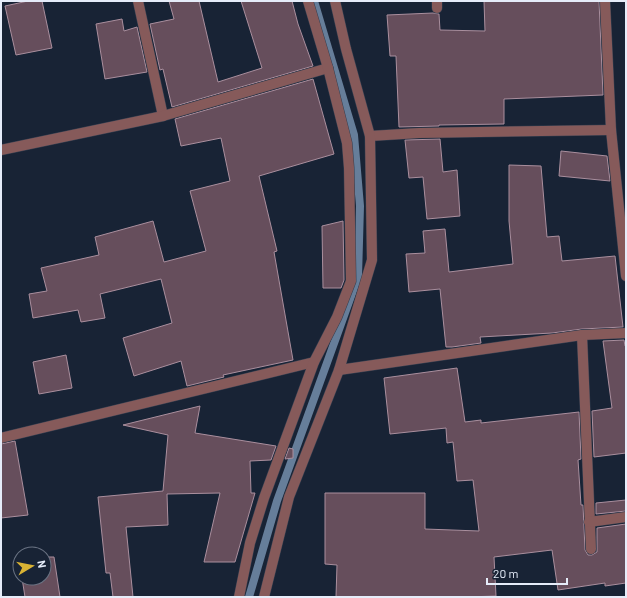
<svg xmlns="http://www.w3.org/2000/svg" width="627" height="598" viewBox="0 0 627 598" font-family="Barlow,sans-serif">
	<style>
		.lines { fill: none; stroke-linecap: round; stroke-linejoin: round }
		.stream { stroke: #667e9a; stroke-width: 8 }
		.building { fill: #664e5c; stroke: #aa8f9e }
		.minor-casing { stroke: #353f50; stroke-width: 11 }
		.minor { stroke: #865a5a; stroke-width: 10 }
	</style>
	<rect width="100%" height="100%" fill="#182335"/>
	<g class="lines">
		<path class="stream" d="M249 597 277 501 358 277 360 206 354 135 314 1"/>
	</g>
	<g class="building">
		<path d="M28 1H42L52 48 16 55 5 6Z"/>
		<path d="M169 1H199L218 82 262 68 241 1H292L298 24 313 66 172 107 163 69 160 70 150 24 174 19Z"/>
		<path d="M484 1H599L603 95 504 99V124L439 125V126L399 127 396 56H390L387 15 433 13 439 14 440 30 485 31Z"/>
		<path d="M122 19 124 31 137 27 147 72 105 79 96 24Z"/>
		<path d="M313 79 334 154 259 176 277 251 274 252 293 360 223 375 224 377 187 386 181 361 134 376 123 338 172 323 161 279 100 294 105 318 81 322 78 310 33 318 29 294 47 291 41 268 99 255 95 237 153 221 164 262 206 251 190 191 230 181 221 138 181 146 175 119Z"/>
		<path d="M440 139 443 172 457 170 460 216 427 219 423 177 409 178 405 140Z"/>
		<path d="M561 151 607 156 610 181 559 176Z"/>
		<path d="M509 165 541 166 547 237 559 236 562 261 615 256 623 327 582 329 552 333 480 337 481 343 452 347H446L440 289 409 292 406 254 425 253 423 231 445 229 449 272 513 264 509 221Z"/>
		<path d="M343 221 344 280 341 288H323L322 226Z"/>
		<path d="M624 340 625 346 626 345V453L594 457 592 411 612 408 603 341Z"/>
		<path d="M66 355 72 388 39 394 33 362Z"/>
		<path d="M457 368 465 422 481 420V423L579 412 581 459 578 460 581 505H583L585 550 588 555H592L597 552V528L626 524V583L605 586V583L558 590 552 550 494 557 496 596 467 597H336L337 565 325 564V493H425V529L479 531 473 480 457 481 453 442 447 443 446 428 390 434 384 378Z"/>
		<path d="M200 406 195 433 276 446 271 460 250 461 251 493H255L235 562H204L220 493 167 494 168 525 126 527 133 597H113L110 573H106L98 497 163 491 168 435 123 425Z"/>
		<path d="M15 441 28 515 1 518V444Z"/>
		<path d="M289 448 293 449V458L285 459Z"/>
		<path d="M626 500V511L596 514V503Z"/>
		<path d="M44 557H54L60 597H25L22 578H44Z"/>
	</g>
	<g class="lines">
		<g class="minor-casing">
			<g id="minor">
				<path d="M138 1 163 116"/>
				<path d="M437 1V8"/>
				<path d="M605 1 611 130 626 276"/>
				<path d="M370 136 419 133 611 130"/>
				<path d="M1 150 163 116 328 68"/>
				<path d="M582 335 591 549"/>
				<path d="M339 370 582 335 626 333"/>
				<path d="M1 438 314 362"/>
				<path d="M589 522 626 517"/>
				<path d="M239 597 250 543 264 498 314 362 337 317 351 281 349 168 347 143 328 68 308 1"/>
				<path d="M264 597 289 497 339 370 372 260 370 136 346 49 335 1"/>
			</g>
		</g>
		<use href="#minor" class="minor"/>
	</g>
	<rect width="627" height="598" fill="none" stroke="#e5ecf9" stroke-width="4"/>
	<g transform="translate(32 566) rotate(80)"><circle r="19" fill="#182335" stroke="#6a7383"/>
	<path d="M0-3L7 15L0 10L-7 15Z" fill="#d9b334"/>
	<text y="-6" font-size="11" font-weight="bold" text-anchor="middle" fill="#e5ecf9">N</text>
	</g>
	<path d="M487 578v6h80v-6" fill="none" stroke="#e5ecf9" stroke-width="2"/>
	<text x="493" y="578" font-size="12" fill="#e5ecf9" stroke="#182335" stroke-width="3" paint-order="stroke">20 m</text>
</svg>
